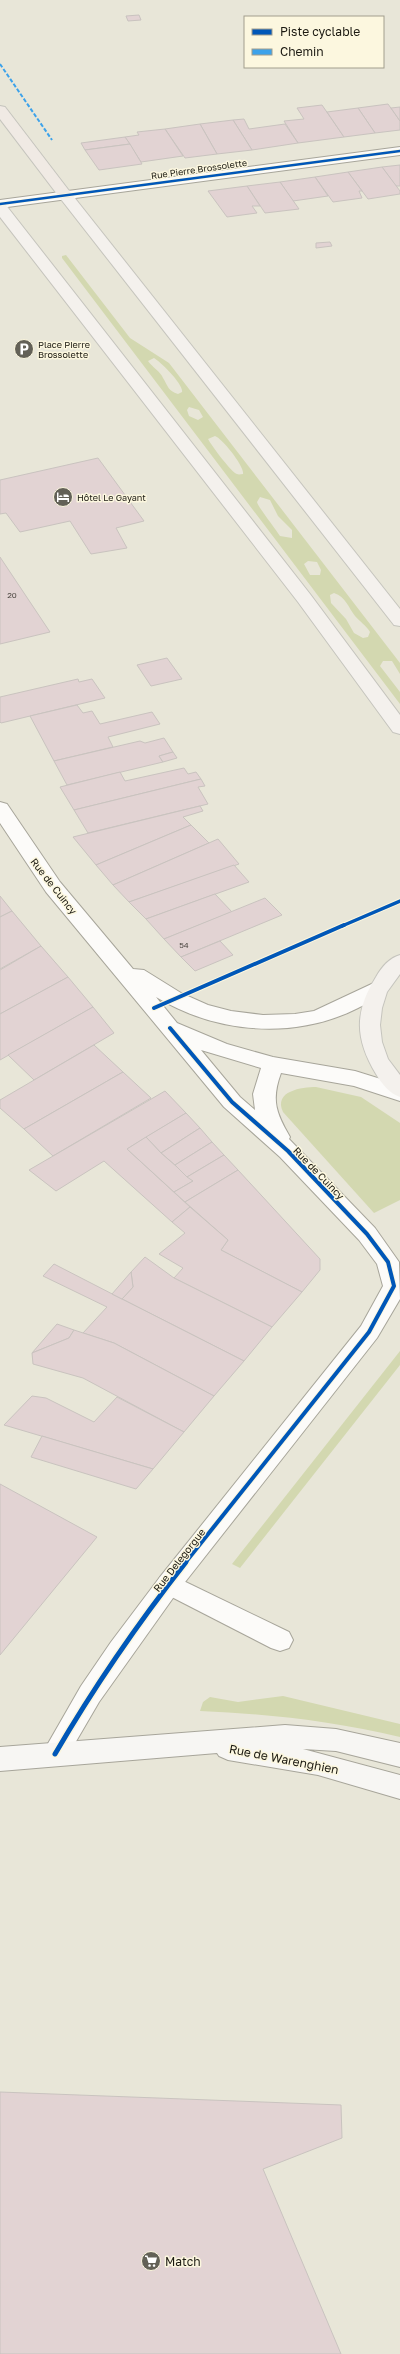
<svg xmlns="http://www.w3.org/2000/svg" width="400" height="2354" viewBox="0 0 400 2354" font-family="'Golos Text',sans-serif">
	<style>
		.green { fill: #d3d8b0; fill-rule: evenodd }
		.building { fill: #e2d3d3; stroke: #c9c3bf }
		.lines { fill: none; stroke-linecap: round; stroke-linejoin: round }
		.lane-casing { stroke: #a7a59a; stroke-width: 2 }
		.street-casing { stroke: #a7a59a; stroke-width: 2 }
		.secondary-casing { stroke: #a7a59a; stroke-width: 2 }
		.primary-casing { stroke: #c5c4bd; stroke-width: 2 }
		.highway-casing { stroke: #c5c4bd; stroke-width: 2 }
		.lane { fill: #fcfbf9; fill-rule: evenodd }
		.street { fill: #fcfbf9; fill-rule: evenodd }
		.secondary { fill: #f7f6f3; fill-rule: evenodd }
		.primary { fill: #f4f1ed; fill-rule: evenodd }
		.highway { fill: #f0eae4; fill-rule: evenodd }
		.quiet { stroke: #3da2ea; stroke-width: 2; stroke-dasharray: 4 2; stroke-linecap: butt }
		.cycleway-far3-casing { stroke: #fcf7df; stroke-width: 4 }
		.cycleway-far2-casing { stroke: #fcf7df; stroke-width: 5.5 }
		.cycleway-far1-casing { stroke: #fcf7df; stroke-width: 6 }
		.cycleway-casing { stroke: #fcf7df; stroke-width: 8 }
		.cycleway-far3 { stroke: #0057b8; stroke-width: 2.5 }
		.cycleway-far2 { stroke: #0057b8; stroke-width: 3.5 }
		.cycleway-far1 { stroke: #0057b8; stroke-width: 4 }
		.cycleway { stroke: #0057b8; stroke-width: 5 }
		.labels { text-anchor: middle; dominant-baseline: central; stroke-width: 3; stroke-linejoin: round; paint-order: stroke }
		.number-label { font-size: 8px; fill: #4d4842 }
		.far-street-label { font-size: 9px; fill: #1b1911; stroke: #fcf7df }
		.far-poi-label { font-size: 9px; fill: #1b1911; stroke: #fcf7df; text-anchor: start }
		.street-label { font-size: 10px; fill: #1b1911; stroke: #fcf7df }
		.near-street-label { font-size: 12px; fill: #1b1911; stroke: #fcf7df }
		.near-poi-label { font-size: 12px; fill: #1b1911; stroke: #fcf7df; text-anchor: start }
	</style>
	<rect width="100%" height="100%" fill="#e8e6d8"/>
	<g class="green">
		<path d="M66 255 130 338 169 363 400 663V674L392 661H383L380 666 400 692V704L62 258V256ZM154 358C161 362 184 385 182 392L178 394C168 391 168 386 163 378 161 372 152 367 148 361ZM189 407 199 410 203 417 198 420 189 416 187 410ZM215 436C222 438 245 467 243 474 241 474 239 475 237 474 232 473 211 445 208 439ZM260 497 270 500 278 516 292 530V538L280 536C275 528 258 507 257 502ZM308 561 317 562 321 570 320 575H310L304 564ZM334 593C346 597 348 607 355 616 360 622 366 625 370 632L368 637 363 638 354 633 346 619 331 603 330 595Z"/>
		<path d="M316 1087 361 1097 400 1123V1200L374 1213 283 1112C273 1091 302 1087 316 1087Z"/>
		<path d="M400 1351V1365L240 1568 232 1564Z"/>
		<path d="M283 1696 400 1724V1737C332 1721 269 1714 200 1711L203 1702 210 1697 238 1702Z"/>
	</g>
	<g class="building">
		<path d="M139 15 141 20 128 21 126 16Z"/>
		<path d="M388 104 400 121V130L375 133 358 108Z"/>
		<path d="M322 105 344 137 298 143 284 121 304 119 297 108Z"/>
		<path d="M400 107V121L391 108Z"/>
		<path d="M358 108 375 133 344 137 327 112Z"/>
		<path d="M244 119 249 129 285 124 298 143 252 150 233 120Z"/>
		<path d="M233 120 252 150 217 154 200 124Z"/>
		<path d="M200 124 217 154 185 158 165 129Z"/>
		<path d="M165 129 183 156 141 162 125 137 139 135 137 132Z"/>
		<path d="M125 137 130 144 85 150 81 143Z"/>
		<path d="M130 144 142 164 99 170 85 150Z"/>
		<path d="M400 165V186H396L382 167Z"/>
		<path d="M382 167 400 191V194L368 199 348 172Z"/>
		<path d="M348 172 362 191H359L362 198 333 202 315 177Z"/>
		<path d="M315 177 328 196 293 201 280 182Z"/>
		<path d="M280 182 299 209 265 213 247 186Z"/>
		<path d="M247 186 260 206H252L257 213 227 217 208 191Z"/>
		<path d="M330 242 332 246 316 248V243Z"/>
		<path d="M98 458 144 521 116 528 127 548 91 554 70 521 20 532 6 513 0 514V480Z"/>
		<path d="M0 557 50 632 0 644Z"/>
		<path d="M167 658 182 679 151 686 137 665Z"/>
		<path d="M78 679 79 682 92 679 105 698 1 723 0 722V697Z"/>
		<path d="M77 705 83 713 92 711 100 724 152 712 160 724 108 737 113 747 54 761 30 716Z"/>
		<path d="M164 738 173 752 159 756 163 762 67 785 54 761 140 741 145 743Z"/>
		<path d="M173 752 177 758 163 762 159 756Z"/>
		<path d="M184 768 188 774 196 772 201 779 74 810 60 787 120 772 125 781Z"/>
		<path d="M201 779 205 786 198 787 208 804 88 833 74 810Z"/>
		<path d="M200 806 203 811 183 817 191 825 96 865 73 837Z"/>
		<path d="M191 825 209 843 113 885 96 865Z"/>
		<path d="M218 839 239 864 129 902 113 885Z"/>
		<path d="M234 865 249 882 146 919 129 902Z"/>
		<path d="M215 894 232 912 164 939 146 919Z"/>
		<path d="M0 896 12 911 0 917Z"/>
		<path d="M265 898 282 915 181 957 164 939Z"/>
		<path d="M12 911 41 946 0 969V917Z"/>
		<path d="M220 941 233 955 195 971 181 957Z"/>
		<path d="M41 946 68 977 0 1014V970Z"/>
		<path d="M68 977 93 1007 0 1060V1014Z"/>
		<path d="M93 1007 114 1033 34 1080 8 1055Z"/>
		<path d="M94 1045 123 1072 24 1129 0 1108V1100Z"/>
		<path d="M123 1072 151 1098 53 1156 24 1129Z"/>
		<path d="M165 1091 186 1113 127 1149 190 1207 172 1222 104 1161 56 1191 29 1170Z"/>
		<path d="M186 1113 200 1128 161 1153 146 1137Z"/>
		<path d="M200 1128 212 1142 175 1165 161 1153Z"/>
		<path d="M146 1137 161 1153 193 1181 174 1192 127 1149Z"/>
		<path d="M212 1142 224 1155 187 1177 175 1165Z"/>
		<path d="M224 1155 238 1170 185 1202 174 1192 193 1181 187 1177Z"/>
		<path d="M238 1170 320 1259V1270L302 1292 221 1250 228 1240 185 1202Z"/>
		<path d="M190 1207 228 1240 221 1250 302 1292 272 1327 174 1278 183 1268 159 1254 185 1233 172 1222Z"/>
		<path d="M145 1257 174 1278 272 1327 244 1361 122 1299 133 1287 131 1272Z"/>
		<path d="M54 1264 122 1299 244 1361 214 1396 114 1343 83 1333 107 1307 43 1276Z"/>
		<path d="M131 1272 133 1287 122 1299 112 1294Z"/>
		<path d="M57 1324 74 1330 69 1338 32 1353Z"/>
		<path d="M74 1330 114 1343 214 1396 184 1432 83 1378 33 1364 32 1353 69 1338Z"/>
		<path d="M32 1396 46 1398 94 1422 117 1397 184 1432 153 1469 4 1425Z"/>
		<path d="M42 1436 153 1469 136 1489 31 1457Z"/>
		<path d="M0 1484 97 1537 0 1655Z"/>
		<path d="M0 2092 341 2105 342 2138 263 2169 341 2354H0Z"/>
	</g>
	<g class="lines">
		<g class="lane-casing">
			<path id="lane" d="M169 1574 289 1632 293 1640 289 1648 280 1651 271 1648 160 1591 156 1584 160 1577Z"/>
		</g>
		<g class="street-casing">
			<g id="street">
				<path d="M400 147V155L0 208V200Z"/>
				<path d="M0 802 7 804 60 882 133 969 144 970 181 993 208 1005 231 1011 263 1015 295 1014 314 1011 378 981 385 983 388 988C382 998 368 1003 358 1008 295 1040 217 1034 156 997L177 1023 227 1044 273 1057 355 1071 400 1085V1101L354 1086 281 1073C271 1100 276 1113 290 1137L289 1139 375 1228 399 1262 400 1299 377 1338 178 1591 99 1702 64 1762 55 1766 46 1762 42 1754 81 1686 111 1642 160 1577 361 1326 383 1286 377 1264 359 1240 280 1157 224 1107 46 892 0 823ZM201 1050 261 1068 253 1094 255 1110 240 1097Z"/>
			</g>
		</g>
		<g class="secondary-casing">
			<path id="secondary" d="M285 1725 336 1729 400 1743V1767L336 1751 303 1749 400 1775V1799L318 1775 228 1760 219 1756 217 1753 0 1771V1747Z"/>
		</g>
		<g class="primary-casing">
			<g id="primary">
				<path d="M65 191 70 192 400 609V626L394 625 60 198 58 195Z"/>
				<path d="M0 203 5 204 310 594 400 715V734L393 732 298 602 0 217Z"/>
				<path d="M400 955V974L387 992 382 1008 380 1025 382 1042 388 1059 400 1075V1097C389 1093 382 1084 376 1074 355 1039 354 1012 376 977 381 968 389 958 400 955Z"/>
			</g>
		</g>
		<g class="highway-casing">
			<path id="highway" d="M0 106 5 107 70 192 72 195 70 198H60L0 119Z"/>
		</g>
		<use href="#lane" class="lane"/>
		<use href="#street" class="street"/>
		<use href="#secondary" class="secondary"/>
		<use href="#primary" class="primary"/>
		<use href="#highway" class="highway"/>
		<path class="quiet" d="M0 64 52 140"/>
		<g class="cycleway-far3-casing">
			<path id="cycleway-far3" d="M0 204 400 151"/>
		</g>
		<g class="cycleway-far2-casing">
			<path id="cycleway-far2" d="M342 926 400 901"/>
		</g>
		<g class="cycleway-far1-casing">
			<g id="cycleway-far1">
				<path d="M154 1008 344 925"/>
				<path d="M170 1028 232 1102 288 1151 367 1234 388 1262 394 1286 369 1332 185 1563"/>
			</g>
		</g>
		<g class="cycleway-casing">
			<path id="cycleway" d="M55 1754C94 1687 138 1623 186 1562"/>
		</g>
		<use href="#cycleway-far3" class="cycleway-far3"/>
		<use href="#cycleway-far2" class="cycleway-far2"/>
		<use href="#cycleway-far1" class="cycleway-far1"/>
		<use href="#cycleway" class="cycleway"/>
	</g>
	<defs>
		<g id="parking-disc" transform="scale(1)"><circle r="9.5" fill="#636157" stroke="#fcf7df"/><path d="M-3.5-5.5H1a3.5 3.5 0 0 1 0 7H-1V5.5H-3.5ZM-1-3.4V-.6H.8a1.4 1.4 0 0 0 0-2.8Z" fill="#fff"/></g>
		<g id="hotel-disc" transform="scale(1)"><circle r="9.5" fill="#636157" stroke="#fcf7df"/><path d="M-6-4.5h1.5V1H6V5H4.5V3h-9V5H-6ZM-4 0a1.8 1.8 0 1 1 3.6 0ZM.5 0V-2.5h3Q6-2.5 6 0Z" fill="#fff"/></g>
		<g id="supermarket-disc" transform="scale(1)"><circle r="9.5" fill="#636157" stroke="#fcf7df"/><path d="M-6-5.5h2.5l.6 2H6L4.5 2H-2.5L-4.4-4H-6ZM-1.5 3.2a1.3 1.3 0 1 0 .1 0ZM3 3.2a1.3 1.3 0 1 0 .1 0Z" fill="#fff"/></g>
	</defs>
	<g fill-rule="evenodd">
		<use href="#parking-disc" x="24" y="349"/>
		<use href="#hotel-disc" x="63" y="497"/>
		<use href="#supermarket-disc" x="151" y="2261"/>
	</g>
	<g class="labels">
		<g class="number-label">
			<text x="12" y="595">20</text>
			<text x="184" y="945">54</text>
		</g>
		<g class="far-street-label">
			<text transform="translate(199 169) rotate(-8)">Rue Pierre Brossolette</text>
		</g>
		<g class="far-poi-label">
			<text x="38" y="344">Place Pierre<tspan x="38" dy="10">Brossolette</tspan></text>
			<text x="77" y="497">Hôtel Le Gayant</text>
		</g>
		<g class="street-label">
			<text transform="translate(54 886) rotate(52)">Rue de Cuincy</text>
			<text transform="translate(319 1173) rotate(46)">Rue de Cuincy</text>
			<text transform="translate(179 1560) rotate(-52)">Rue Delegorgue</text>
		</g>
		<g class="near-street-label">
			<text transform="translate(284 1759) rotate(11)">Rue de Warenghien</text>
		</g>
		<g class="near-poi-label">
			<text x="165" y="2261">Match</text>
		</g>
	</g>
	<rect x="244" y="16" width="140" height="52" fill="#fcf7df" stroke="#a29e8d"/>
	<rect x="252" y="29" width="20" height="6" fill="#0057b8" stroke="#a29e8d"/>
	<text x="280" y="36" font-size="12" fill="#1b1911">Piste cyclable</text>
	<rect x="252" y="49" width="20" height="6" fill="#3da2ea" stroke="#a29e8d"/>
	<text x="280" y="56" font-size="12" fill="#1b1911">Chemin</text>
</svg>
